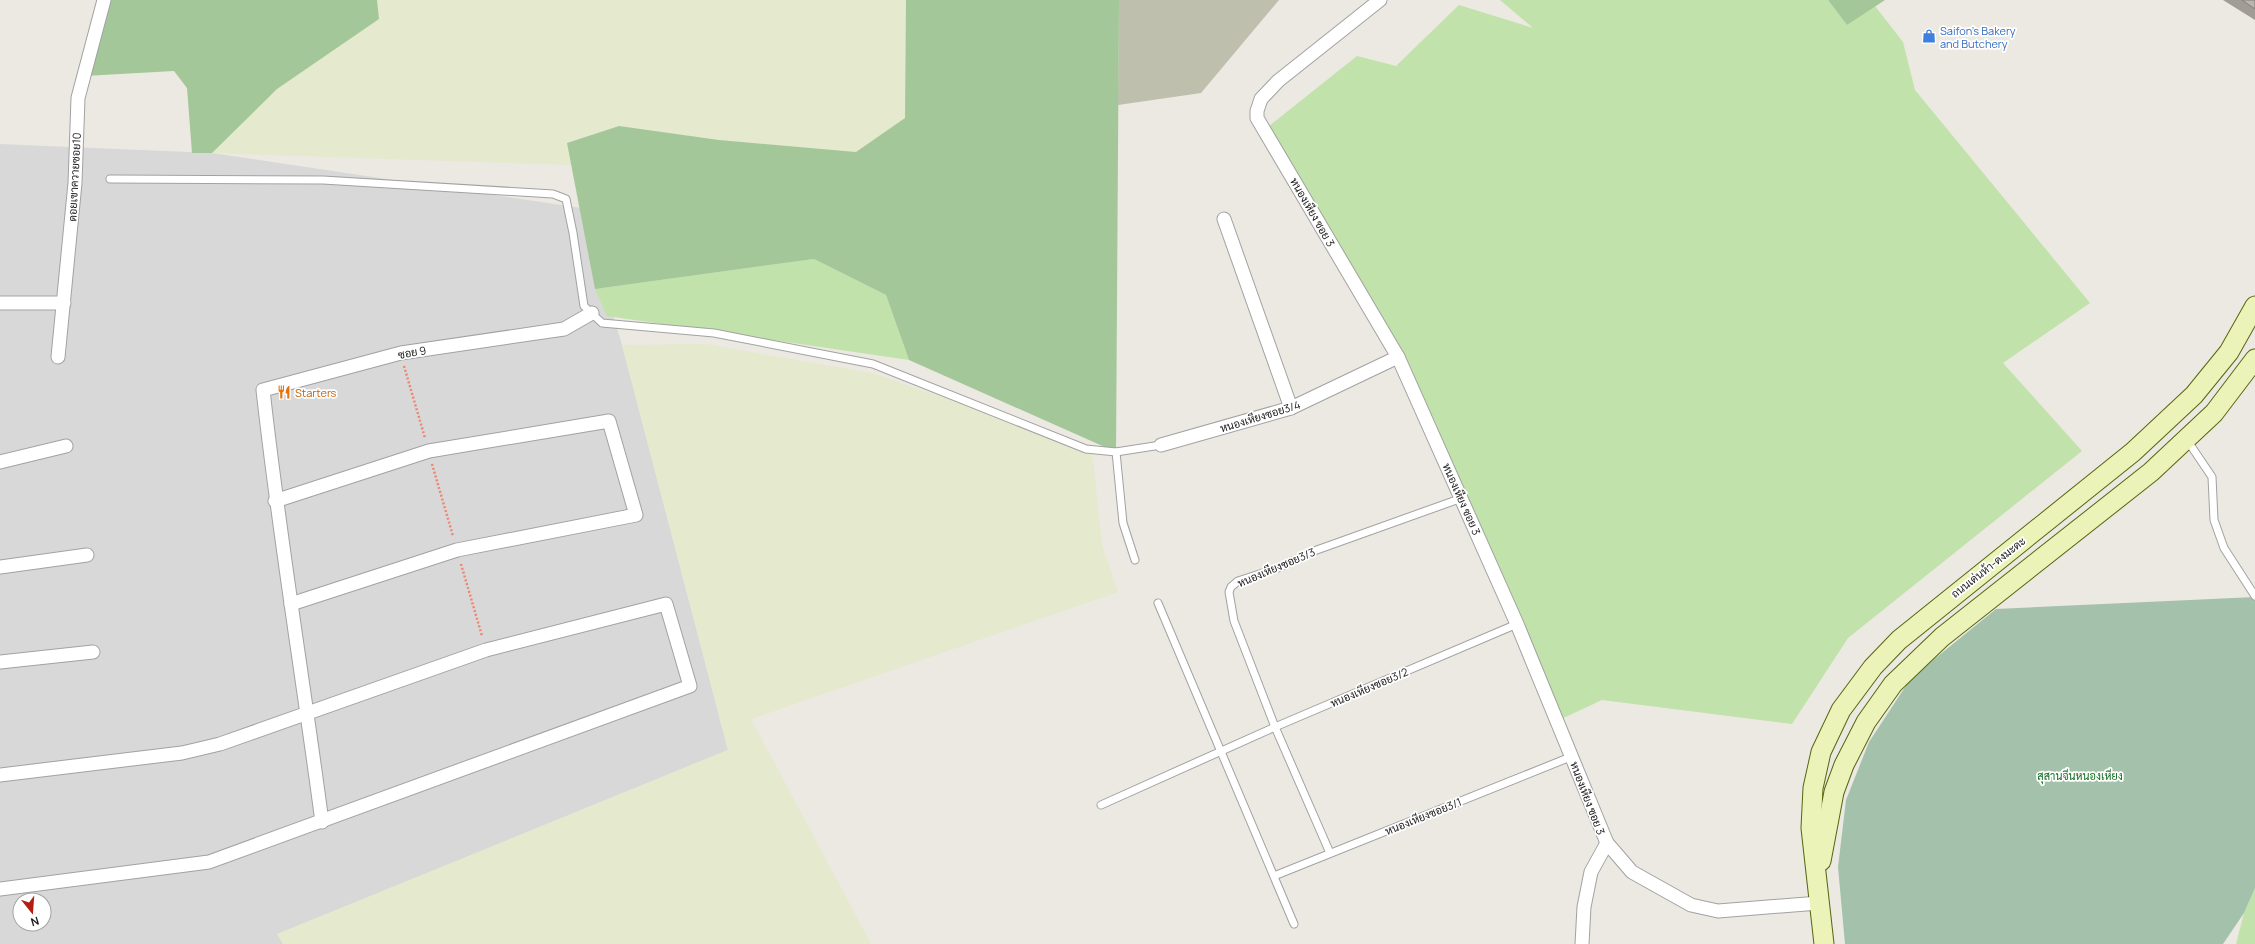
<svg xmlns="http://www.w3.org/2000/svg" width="2255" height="944" viewBox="0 0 2255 944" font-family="Manrope,Sarabun,sans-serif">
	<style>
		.residential { fill: #d9d8d8; fill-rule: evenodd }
		.construction { fill: #bebfad }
		.farmland { fill: #e5e9cd }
		.grass { fill: #c1e2aa }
		.forest { fill: #a3c799 }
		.cemetery { fill: #a4c2ab }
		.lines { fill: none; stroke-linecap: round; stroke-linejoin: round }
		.service-casing { stroke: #a2a2a2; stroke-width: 9 }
		.minor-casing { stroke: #a2a2a2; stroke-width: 15 }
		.secondary-casing { stroke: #55660e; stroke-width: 21 }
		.path { stroke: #ed8771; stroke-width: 2.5; stroke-dasharray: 2 2; stroke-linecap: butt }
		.service { stroke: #fff; stroke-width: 7 }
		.minor { stroke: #fff; stroke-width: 13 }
		.secondary { stroke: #ebf3b8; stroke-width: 19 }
		.wall { fill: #a19c96 }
		.building { fill: #bbb5ae; stroke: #837f7a }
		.labels { text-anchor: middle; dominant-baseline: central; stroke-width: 3.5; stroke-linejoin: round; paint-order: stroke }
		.shop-label { font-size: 11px; fill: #366cbe; stroke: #fff; text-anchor: start }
		.street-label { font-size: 11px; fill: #1b1b1b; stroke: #fff }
		.food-label { font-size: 11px; fill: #c56008; stroke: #fff; text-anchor: start }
		.park-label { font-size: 11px; fill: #146d22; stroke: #fff }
	</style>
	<rect width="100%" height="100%" fill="#ebe9e1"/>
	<path class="residential" d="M0 144 212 153 581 208 622 345 728 750 278 934 283 944H0ZM20 900H44V924H20Z"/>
	<path class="construction" d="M1119 0H1279L1201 93 1118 105Z"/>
	<g class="farmland">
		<path d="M377 0H906L905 118 856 152 719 140 619 126 567 143 571 165 212 153 277 89 379 19Z"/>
		<path d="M705 344 872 373 1092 449 1102 546 1118 592 751 719 871 944H283L277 934 728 750 622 345Z"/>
	</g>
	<g class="grass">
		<path d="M1500 0H1828L1847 25 1875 6 1903 42 1915 90 2090 303 2003 363 2082 451 1848 638 1792 724 1602 700 1557 721 1390 344 1264 130 1357 56 1396 66 1459 5 1533 28Z"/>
		<path d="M814 259 886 295 909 360 607 316 595 289Z"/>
		<path d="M2255 888V944H2236L2244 913Z"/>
	</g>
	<g class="forest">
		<path d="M103 0H377L379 19 277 89 212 153H192L187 88 174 71 84 76Z"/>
		<path d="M906 0H1119L1116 452 909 360 886 295 814 259 595 289 567 143 619 126 719 140 856 152 905 118Z"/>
		<path d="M1828 0H1885L1847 25Z"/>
	</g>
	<path class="cemetery" d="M2255 597V888L2244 913 2223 944H1845L1838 867 1846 800 1869 742 1911 678 1996 609Z"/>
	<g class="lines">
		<g class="service-casing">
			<g id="service">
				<path d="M110 179 323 180 553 194 566 199 573 233 584 306 602 323 714 333 873 364 1086 449 1116 452 1161 445"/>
				<path d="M2187 440 2212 477 2214 520 2224 548 2255 596"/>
				<path d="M1116 452 1123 523 1135 560"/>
				<path d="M1158 603 1294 924"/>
				<path d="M1101 805 1275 727 1517 624"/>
				<path d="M1330 853 1275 727 1234 621 1229 592 1231 587 1238 581 1278 568 1314 551 1462 498"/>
				<path d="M1274 876 1573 756"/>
			</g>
		</g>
		<g class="minor-casing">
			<g id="minor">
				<path d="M1380 0 1278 81 1261 99 1257 111V118L1398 357 1517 624 1607 843 1632 872 1691 905 1718 911 1819 903"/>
				<path d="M1224 219 1291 408"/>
				<path d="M0 303H64"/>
				<path d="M58 357 75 183 78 98 104 0"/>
				<path d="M1161 445 1291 408 1398 357"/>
				<path d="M0 462 66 446"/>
				<path d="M275 501 429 451 609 421 636 515 457 550 291 604"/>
				<path d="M0 567 87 555"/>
				<path d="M0 662 93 652"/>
				<path d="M0 775 182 753 220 744 486 650 666 604 690 686 209 862 0 889"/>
				<path d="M322 822C303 678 279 535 263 390L401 353 564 329 592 313"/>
				<path d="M1582 944 1584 907 1591 872 1607 843"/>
			</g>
		</g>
		<g class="secondary-casing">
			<g id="secondary">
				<path d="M1821 861 1834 792 1844 765 1866 722 1893 684 1942 637 2151 472 2214 413 2255 359"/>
				<path d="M1824 944 1811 828 1813 788 1821 752 1841 710 1873 667 1899 640 2133 452 2194 395 2229 352 2255 306"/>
			</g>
		</g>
		<g class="path">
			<path d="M404 366 425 438"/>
			<path d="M432 464 453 536"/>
			<path d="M461 564 482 636"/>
		</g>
		<use href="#service" class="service"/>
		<use href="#minor" class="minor"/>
		<use href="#secondary" class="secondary"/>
	</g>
	<path class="wall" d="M2223 0H2255V20Z"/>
	<path class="building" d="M2242 0H2255V9Z"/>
	<defs>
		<g id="shop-bare" transform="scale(1.08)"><path d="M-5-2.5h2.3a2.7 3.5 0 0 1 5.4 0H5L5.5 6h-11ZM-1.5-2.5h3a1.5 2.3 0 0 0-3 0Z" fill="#3f7fe0" stroke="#fff" stroke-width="2.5" paint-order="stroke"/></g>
		<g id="restaurant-bare" transform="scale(1.08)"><path d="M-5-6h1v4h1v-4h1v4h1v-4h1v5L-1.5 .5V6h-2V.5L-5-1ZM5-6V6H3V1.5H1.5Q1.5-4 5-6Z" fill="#e8710a" stroke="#fff" stroke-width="2.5" paint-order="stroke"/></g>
	</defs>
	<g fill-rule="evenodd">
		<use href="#shop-bare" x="1929" y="36"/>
		<use href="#restaurant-bare" x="284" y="392"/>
	</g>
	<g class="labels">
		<g class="shop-label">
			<text x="1940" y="30">Saifon's Bakery<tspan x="1940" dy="13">and Butchery</tspan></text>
		</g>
		<g class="street-label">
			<text transform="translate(74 177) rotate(-87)">ดอยเขาควายซอย10</text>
			<text transform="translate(1313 212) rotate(60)">หนองเหียง ซอย 3</text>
			<text transform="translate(412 352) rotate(-10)">ซอย 9</text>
			<text transform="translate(1260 416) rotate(-17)">หนองเหียงซอย3/4</text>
			<text transform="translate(1462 499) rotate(66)">หนองเหียง ซอย 3</text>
			<text transform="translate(1276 567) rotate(-23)">หนองเหียงซอย3/3</text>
			<text transform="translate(1988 567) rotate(-38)">ถนนเด่นห้า-ดงมะดะ</text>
			<text transform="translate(1369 687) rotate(-23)">หนองเหียงซอย3/2</text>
			<text transform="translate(1588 798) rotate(69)">หนองเหียง ซอย 3</text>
			<text transform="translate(1423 816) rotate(-22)">หนองเหียงซอย3/1</text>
		</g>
		<g class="food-label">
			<text x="295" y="392">Starters</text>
		</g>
		<g class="park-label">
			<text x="2080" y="775">สุสานจีนหนองเหียง</text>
		</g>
	</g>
	<g transform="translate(32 912) rotate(163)"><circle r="19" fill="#ffffff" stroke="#a4a4a4"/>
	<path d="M0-3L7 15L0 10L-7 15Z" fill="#b41e11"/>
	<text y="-6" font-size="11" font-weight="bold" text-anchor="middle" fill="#1b1b1b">N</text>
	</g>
</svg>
